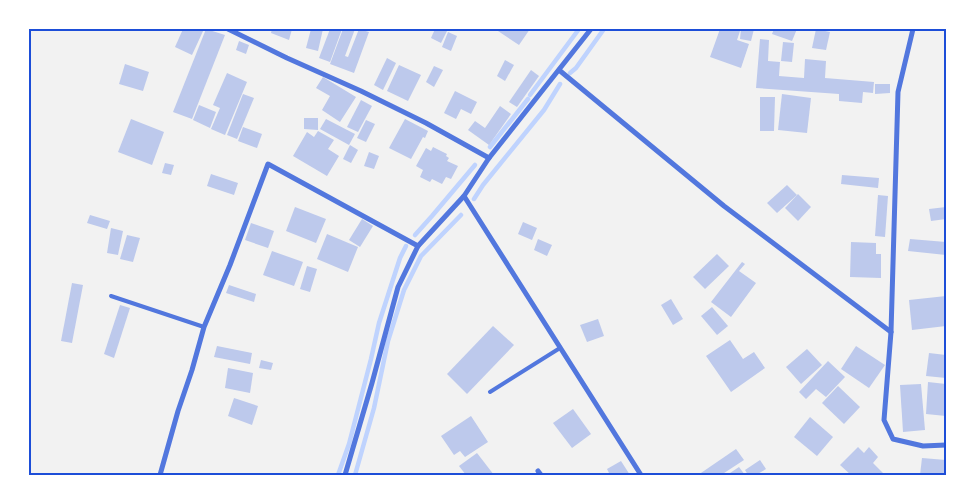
<svg xmlns="http://www.w3.org/2000/svg" width="975" height="504" viewBox="0 0 975 504" font-family="'Libre Baskerville',serif">
	<style>
		.lines { fill: none; stroke-linecap: round; stroke-linejoin: round }
		.stream { stroke: #bfd3fe; stroke-width: 4.5 }
		.building { fill: #bdc9ec }
		.service { stroke: #5277de; stroke-width: 4 }
		.minor { stroke: #5277de; stroke-width: 5 }
		.neatline { fill: none; stroke: #1d4ed8; stroke-width: 2 }
	</style>
	<rect width="100%" height="100%" fill="#f2f2f2"/>
	<g class="lines">
		<g class="stream">
			<path d="M570 73 576 68 604 29"/>
			<path d="M530 95 579 29"/>
			<path d="M490 147 528 99"/>
			<path d="M474 199 483 185 544 110 560 84"/>
			<path d="M415 235 432 216 475 165"/>
			<path d="M338 475 349 444 371 359 379 323 400 258 406 246"/>
			<path d="M355 475 374 408 388 341 404 290 421 256 461 215"/>
		</g>
	</g>
	<g class="building">
		<path d="M183 29H204L192 55 175 47Z"/>
		<path d="M206 29 225 35 192 119 173 112Z"/>
		<path d="M272 29H292L289 40 271 33Z"/>
		<path d="M311 29H323L318 51 306 48Z"/>
		<path d="M330 29H342L330 62 319 58Z"/>
		<path d="M343 29H355L345 56 348 57 359 29 369 32 354 73 330 64Z"/>
		<path d="M435 29H448L441 43 431 38Z"/>
		<path d="M495 29H530L519 45Z"/>
		<path d="M720 29H735L740 31 737 40 749 44 741 68 710 57Z"/>
		<path d="M741 29H754L751 41 740 39Z"/>
		<path d="M774 29H797L792 41 772 34Z"/>
		<path d="M816 29 830 32 826 50 812 48Z"/>
		<path d="M448 32 457 36 451 51 442 47Z"/>
		<path d="M760 39 769 40 768 61 780 62 779 76 804 78 805 59 826 61 825 78 874 82 873 93 863 92 862 103 839 101V94L756 88Z"/>
		<path d="M239 41 249 45 246 54 236 50Z"/>
		<path d="M783 42 794 43 792 62 781 61Z"/>
		<path d="M387 58 396 63 383 90 374 85Z"/>
		<path d="M505 60 514 65 505 81 497 76Z"/>
		<path d="M125 64 149 72 143 91 119 84Z"/>
		<path d="M399 65 421 75 408 101 387 91Z"/>
		<path d="M434 66 443 70 434 87 426 82Z"/>
		<path d="M531 70 539 76 517 107 509 102Z"/>
		<path d="M227 73 247 82 225 135 211 129 220 108 213 105Z"/>
		<path d="M323 77 356 97 340 122 322 110 330 96 316 88Z"/>
		<path d="M875 84H890V93L875 94Z"/>
		<path d="M455 91 477 102 471 114 461 109 456 119 444 113Z"/>
		<path d="M243 94 254 98 237 139 227 135Z"/>
		<path d="M782 94 811 98 807 133 778 130Z"/>
		<path d="M760 97H775L774 131H760Z"/>
		<path d="M361 100 372 106 358 132 347 127Z"/>
		<path d="M199 105 216 112 210 128 193 120Z"/>
		<path d="M500 106 511 114 489 145 468 130 475 121 485 128Z"/>
		<path d="M304 118H318V130L304 129Z"/>
		<path d="M131 119 164 132 152 165 118 152Z"/>
		<path d="M326 119 355 134 349 145 320 129Z"/>
		<path d="M405 119 428 131 425 138 423 137 411 159 389 148Z"/>
		<path d="M366 120 375 124 366 142 357 138Z"/>
		<path d="M243 127 262 134 257 148 238 141Z"/>
		<path d="M318 131 334 140 328 149 339 156 327 176 293 156 307 132 314 137Z"/>
		<path d="M350 145 358 150 351 163 343 159Z"/>
		<path d="M433 147 447 154 446 156 449 158 447 161 458 166 451 179 446 177 442 184 432 179 430 182 420 177 423 170 416 166 426 148 431 151Z"/>
		<path d="M369 152 379 156 374 169 364 166Z"/>
		<path d="M165 163 174 165 171 175 162 173Z"/>
		<path d="M211 174 238 183 234 195 207 186Z"/>
		<path d="M842 175 879 178 878 188 841 184Z"/>
		<path d="M787 185 797 195 777 213 767 203Z"/>
		<path d="M798 194 811 207 798 221 785 208Z"/>
		<path d="M878 195 888 196 885 237 875 236Z"/>
		<path d="M295 207 326 219 316 243 286 231Z"/>
		<path d="M946 207V219L931 221 929 209Z"/>
		<path d="M90 215 110 221 107 229 87 223Z"/>
		<path d="M362 219 373 226 360 247 349 240Z"/>
		<path d="M523 222 537 228 532 240 518 234Z"/>
		<path d="M251 223 274 231 268 248 245 240Z"/>
		<path d="M111 228 123 231 118 255 107 253Z"/>
		<path d="M327 234 358 247 348 272 317 259Z"/>
		<path d="M127 235 140 238 133 262 120 259Z"/>
		<path d="M538 239 552 245 547 256 534 250Z"/>
		<path d="M910 239 946 242V255L908 251Z"/>
		<path d="M851 242 876 243V254H881V278L850 277Z"/>
		<path d="M272 251 303 262 294 286 263 275Z"/>
		<path d="M717 254 729 266 705 289 693 277Z"/>
		<path d="M742 262 745 264 739 271 756 283 731 317 711 302Z"/>
		<path d="M307 266 317 269 310 292 300 289Z"/>
		<path d="M72 283 83 285 72 343 61 341Z"/>
		<path d="M229 285 256 294 254 302 226 293Z"/>
		<path d="M946 296V326L912 330 909 300Z"/>
		<path d="M671 299 683 319 673 325 661 305Z"/>
		<path d="M120 305 130 308 114 358 104 354Z"/>
		<path d="M712 307 728 326 717 335 701 316Z"/>
		<path d="M598 319 604 336 587 342 580 325Z"/>
		<path d="M493 326 514 345 467 394 447 374Z"/>
		<path d="M730 340 743 359 754 352 765 368 731 392 706 356Z"/>
		<path d="M217 346 252 353 250 364 214 357Z"/>
		<path d="M856 346 885 365 869 388 841 369Z"/>
		<path d="M807 349 822 365 801 384 786 367Z"/>
		<path d="M929 353 946 355V378L926 376Z"/>
		<path d="M261 360 273 363 271 370 259 368Z"/>
		<path d="M828 361 845 377 826 397 816 389 806 399 799 392Z"/>
		<path d="M228 368 253 373 250 393 225 388Z"/>
		<path d="M928 382 946 384V416L926 414Z"/>
		<path d="M921 384 925 430 903 432 900 385Z"/>
		<path d="M838 386 860 407 844 424 822 403Z"/>
		<path d="M234 398 258 406 252 425 228 416Z"/>
		<path d="M573 409 591 434 572 448 553 423Z"/>
		<path d="M471 416 488 442 465 457 460 451 454 455 441 436Z"/>
		<path d="M810 417 833 437 817 456 794 437Z"/>
		<path d="M858 447 864 453 869 447 878 457 873 463 885 475H851L840 465Z"/>
		<path d="M736 449 744 460 721 475H698Z"/>
		<path d="M477 453 494 475H466L459 466Z"/>
		<path d="M922 458 946 460 945 475H920Z"/>
		<path d="M760 460 766 469 756 475H748L745 470Z"/>
		<path d="M621 461 630 475H610L607 469Z"/>
		<path d="M739 467 745 475H727Z"/>
	</g>
	<g class="lines">
		<g class="service">
			<path d="M111 296 204 327"/>
			<path d="M490 392 560 348"/>
		</g>
		<g class="minor">
			<path d="M228 29 287 58 361 91 426 123 489 158"/>
			<path d="M913 29 898 92 891 332 884 420 893 439 923 446 946 445"/>
			<path d="M559 70 724 206 891 332"/>
			<path d="M464 196 641 475"/>
			<path d="M538 471 541 475"/>
			<path d="M160 475 178 411 192 370 204 327 230 265 268 164 418 246"/>
			<path d="M345 475 372 383 398 287 418 246 464 196 489 158 591 29"/>
		</g>
	</g>
	<rect width="975" height="504" fill="none" stroke="#ffffff" stroke-width="60"/>
	<rect x="30" y="30" width="915" height="444" class="neatline"/>
</svg>
